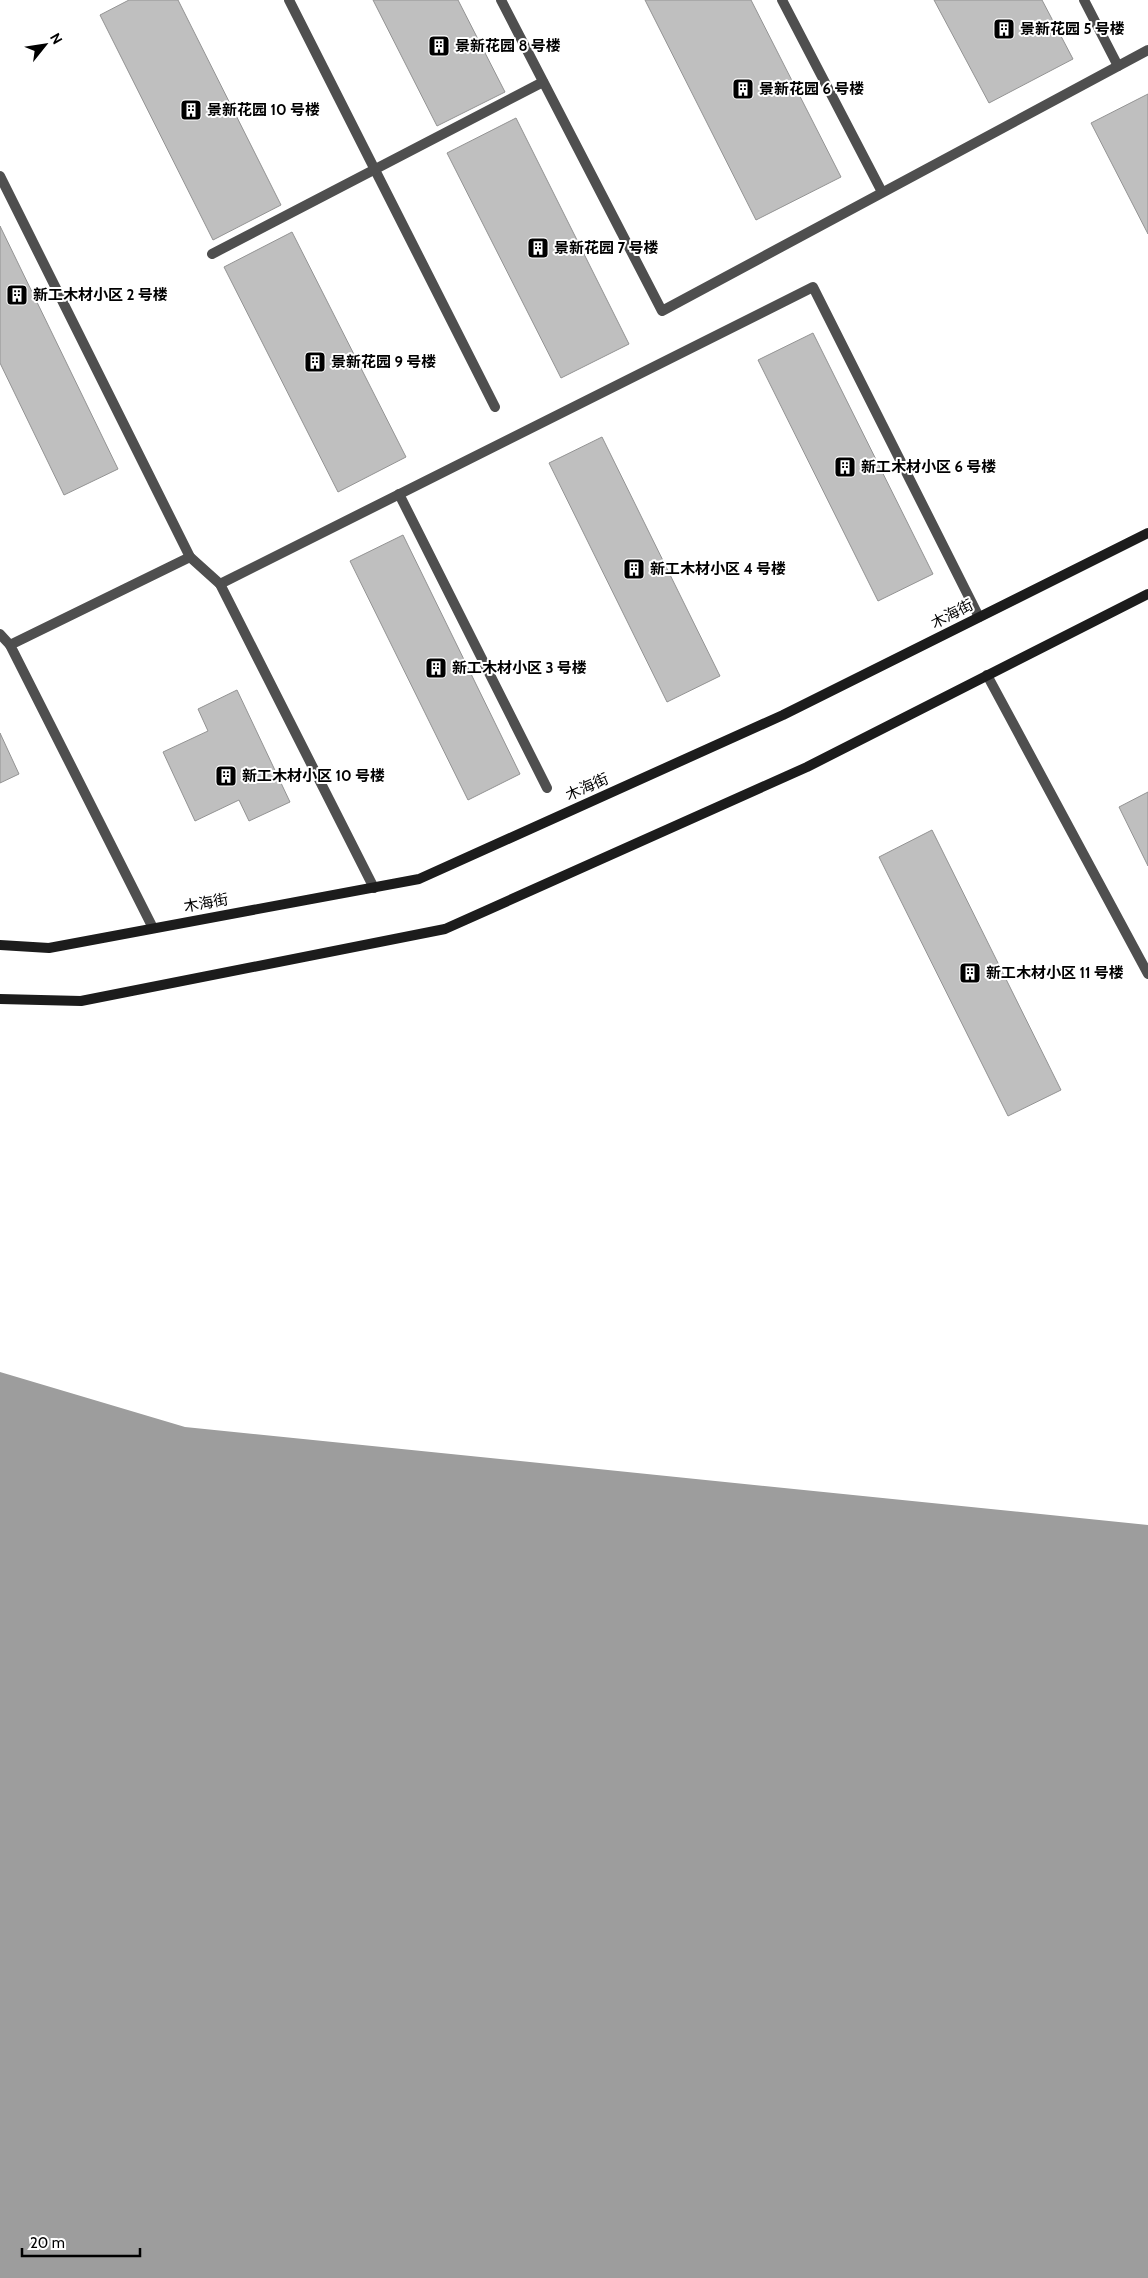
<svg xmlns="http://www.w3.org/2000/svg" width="1148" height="2278" viewBox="0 0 1148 2278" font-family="Cabin,'Noto Sans SC',sans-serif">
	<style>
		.water { fill: #9d9d9d }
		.building { fill: #bfbfbf; stroke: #939393 }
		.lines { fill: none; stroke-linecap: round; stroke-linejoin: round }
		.minor { stroke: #4f4f4f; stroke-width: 10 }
		.secondary { stroke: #1c1c1c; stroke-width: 10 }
		.labels { text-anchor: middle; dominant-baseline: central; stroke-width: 4; stroke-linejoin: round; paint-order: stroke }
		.poi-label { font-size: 15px; font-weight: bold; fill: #000; stroke: #fff; text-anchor: start }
		.street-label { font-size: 15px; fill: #000; stroke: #fff }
	</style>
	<rect width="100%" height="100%" fill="#fff"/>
	<path class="water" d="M0 1372 185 1427 1148 1525V2278H0Z"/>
	<g class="building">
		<path d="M129 0H178L281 205 213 240 100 15Z"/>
		<path d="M373 0H458L505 92 437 126Z"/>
		<path d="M645 0H751L841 177 756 220Z"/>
		<path d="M934 0H1042L1073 59 989 103Z"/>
		<path d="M1148 94V234L1091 123Z"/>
		<path d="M516 118 629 344 561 378 447 153Z"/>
		<path d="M0 226 118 469 64 495 0 363Z"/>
		<path d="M292 232 406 457 338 492 224 267Z"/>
		<path d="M813 333 933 574 878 601 758 360Z"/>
		<path d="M602 437 720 676 667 702 549 463Z"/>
		<path d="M403 535 520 774 468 800 350 561Z"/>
		<path d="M237 690 290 802 249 821 239 800 195 821 163 752 208 731 198 709Z"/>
		<path d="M0 733 19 774 0 783Z"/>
		<path d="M1148 792V866L1119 807Z"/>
		<path d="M932 830 1061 1090 1008 1116 879 857Z"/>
	</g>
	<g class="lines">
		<g class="minor">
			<path d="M289 0 495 407"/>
			<path d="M501 0 662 311 1148 50"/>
			<path d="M782 0 882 192"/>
			<path d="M1084 0 1118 66"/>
			<path d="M0 176 190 557"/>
			<path d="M212 254 543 82"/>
			<path d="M399 494 547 788"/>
			<path d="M0 634 10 645"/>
			<path d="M987 675 1148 974"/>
			<path d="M374 888 220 584 813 287 979 617"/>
			<path d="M153 928 10 645 190 557 220 584"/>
		</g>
		<g class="secondary">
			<path d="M0 945 49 948 419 879 783 715 1148 533"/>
			<path d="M0 999 81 1001 445 929 807 767 1148 594"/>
		</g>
	</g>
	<defs>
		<g id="building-square" transform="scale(1.125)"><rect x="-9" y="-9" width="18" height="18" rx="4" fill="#000" stroke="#fff"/><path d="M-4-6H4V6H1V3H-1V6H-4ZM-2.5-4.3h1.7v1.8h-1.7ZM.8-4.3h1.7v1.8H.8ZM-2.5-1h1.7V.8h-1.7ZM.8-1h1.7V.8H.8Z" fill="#fff"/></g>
	</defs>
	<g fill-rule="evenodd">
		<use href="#building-square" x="1004" y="29"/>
		<use href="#building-square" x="439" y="46"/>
		<use href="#building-square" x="743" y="89"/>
		<use href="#building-square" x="191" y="110"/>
		<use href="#building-square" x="538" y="248"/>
		<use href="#building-square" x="17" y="295"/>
		<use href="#building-square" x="315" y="362"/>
		<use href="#building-square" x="845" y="467"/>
		<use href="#building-square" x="634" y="569"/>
		<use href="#building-square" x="436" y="668"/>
		<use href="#building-square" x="226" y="776"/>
		<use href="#building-square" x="970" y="973"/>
	</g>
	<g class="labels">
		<g class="poi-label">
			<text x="1020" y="29">景新花园 5 号楼</text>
			<text x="455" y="46">景新花园 8 号楼</text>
			<text x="759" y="89">景新花园 6 号楼</text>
			<text x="207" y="110">景新花园 10 号楼</text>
			<text x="554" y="248">景新花园 7 号楼</text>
			<text x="33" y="295">新工木材小区 2 号楼</text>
			<text x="331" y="362">景新花园 9 号楼</text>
			<text x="861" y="467">新工木材小区 6 号楼</text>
			<text x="650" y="569">新工木材小区 4 号楼</text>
			<text x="452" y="668">新工木材小区 3 号楼</text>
			<text x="242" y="776">新工木材小区 10 号楼</text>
			<text x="986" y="973">新工木材小区 11 号楼</text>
		</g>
		<g class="street-label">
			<text transform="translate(952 614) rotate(-27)">木海街</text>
			<text transform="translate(587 787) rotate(-24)">木海街</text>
			<text transform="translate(206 903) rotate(-10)">木海街</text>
		</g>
	</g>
	<g transform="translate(45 45) rotate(60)" stroke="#ffffff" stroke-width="4" paint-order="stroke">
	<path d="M0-4L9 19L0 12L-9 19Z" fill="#000000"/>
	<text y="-8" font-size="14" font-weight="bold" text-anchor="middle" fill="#000000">N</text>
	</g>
	<path d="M22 2248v8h118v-8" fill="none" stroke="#000000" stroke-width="2.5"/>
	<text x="30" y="2248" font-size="15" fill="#000000" stroke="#ffffff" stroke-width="4" paint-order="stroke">20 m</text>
</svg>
